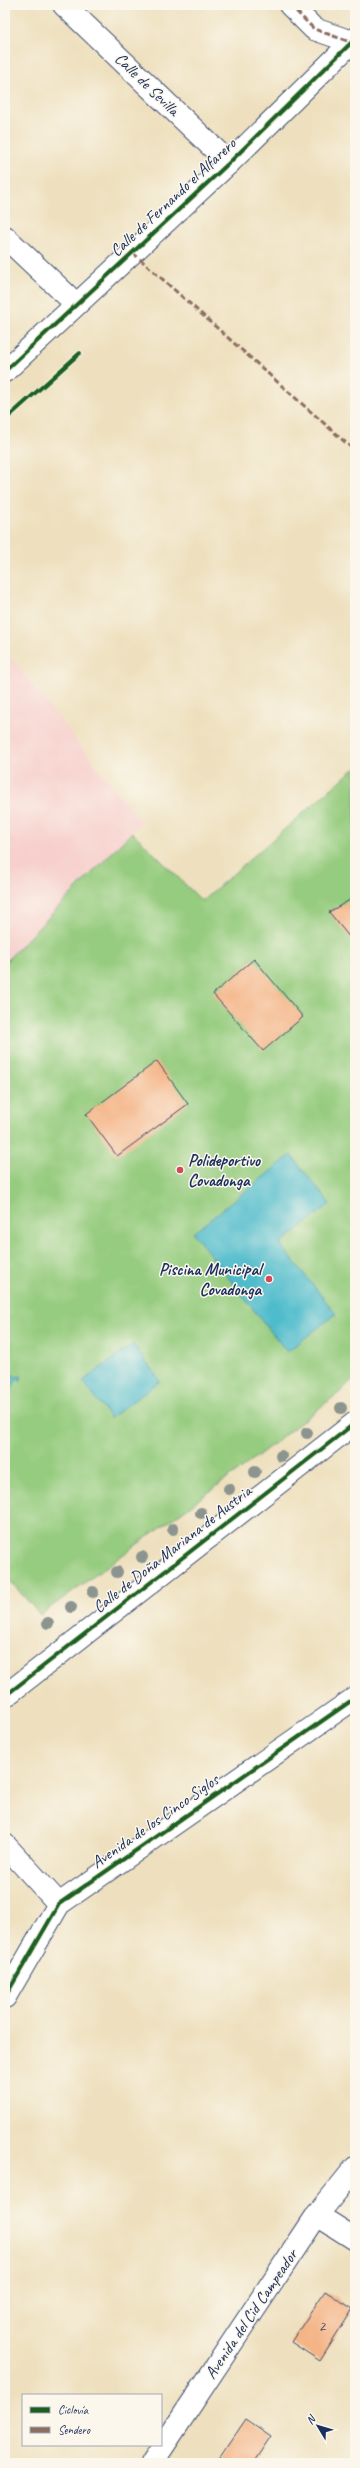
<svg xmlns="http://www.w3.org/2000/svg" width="360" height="2468" viewBox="0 0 360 2468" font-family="Caveat,sans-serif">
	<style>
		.built { fill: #f7d0cd }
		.green { fill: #96cc7f; stroke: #587e6e }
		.water { fill: #50bccc; stroke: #367695 }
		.building { fill: #f4b486 }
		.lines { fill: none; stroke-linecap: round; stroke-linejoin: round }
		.street-casing { stroke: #3b4a6c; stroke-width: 24 }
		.street { stroke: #fff; stroke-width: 22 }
		.quiet { stroke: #8d6e63; stroke-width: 3; stroke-dasharray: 6 3; stroke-linecap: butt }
		.cycleway-casing { stroke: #fbf7ec; stroke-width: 6 }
		.cycleway { stroke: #1b5e20; stroke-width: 4 }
		.tree { fill: #8b948e }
		.poi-dot { fill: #d1495b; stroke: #fbf7ec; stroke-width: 1.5 }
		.labels { text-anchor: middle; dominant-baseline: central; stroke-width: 3; stroke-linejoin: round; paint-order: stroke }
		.number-label { font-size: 15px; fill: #515068 }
		.street-label { font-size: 17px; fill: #1b2f5e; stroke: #fbf7ec }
		.poi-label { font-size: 17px; font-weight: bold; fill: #1b2f5e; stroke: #fbf7ec; text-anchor: start }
	</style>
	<rect width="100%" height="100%" fill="#fbf7ec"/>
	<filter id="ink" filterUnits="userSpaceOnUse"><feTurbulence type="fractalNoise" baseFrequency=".025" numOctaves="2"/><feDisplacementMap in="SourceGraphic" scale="8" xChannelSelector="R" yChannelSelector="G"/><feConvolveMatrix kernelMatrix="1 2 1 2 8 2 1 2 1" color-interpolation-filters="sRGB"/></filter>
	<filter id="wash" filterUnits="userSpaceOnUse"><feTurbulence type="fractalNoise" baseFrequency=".012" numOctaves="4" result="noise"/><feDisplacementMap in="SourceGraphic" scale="16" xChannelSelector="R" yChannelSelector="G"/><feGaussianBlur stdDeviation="0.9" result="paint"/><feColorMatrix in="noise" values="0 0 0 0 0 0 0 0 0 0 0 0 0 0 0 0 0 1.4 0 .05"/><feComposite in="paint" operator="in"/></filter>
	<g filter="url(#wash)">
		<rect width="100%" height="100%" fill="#eee0be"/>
		<path class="built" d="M5 650 141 822 5 962Z"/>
		<path class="green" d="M355 768V1377L340 1392 242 1468 40 1615 5 1575V962L132 832 202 901Z"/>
		<g class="water">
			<path d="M291 1155 330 1204 280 1244 336 1314 287 1352 193 1233Z"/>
			<path d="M133 1344 160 1381 110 1418 83 1381Z"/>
			<path d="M5 1364 15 1377 21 1376V1380L15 1381 10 1393 5 1398Z"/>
		</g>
		<g id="blocks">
			<g class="building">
				<path d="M355 897V944L329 912Z"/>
				<path d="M254 959 303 1017 263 1051 213 994Z"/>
				<path d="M157 1061 188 1104 117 1156 86 1114Z"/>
				<path d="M325 2291 353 2309 320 2361 291 2342Z"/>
				<path d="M246 2419 271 2436 253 2463H216Z"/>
			</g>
		</g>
	</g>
	<g filter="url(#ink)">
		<use href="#blocks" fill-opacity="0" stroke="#3b4a6c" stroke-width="1"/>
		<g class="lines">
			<g class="street-casing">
				<g id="street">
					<path d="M64 5 229 163"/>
					<path d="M290 5 314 29 352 42"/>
					<path d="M5 237 76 304"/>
					<path d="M5 371 229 163 355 39"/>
					<path d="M5 1696 355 1423"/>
					<path d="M5 1845 59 1904"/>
					<path d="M5 1997 59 1904 355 1698"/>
					<path d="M317 2215 355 2239"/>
					<path d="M152 2463 317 2215 355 2168"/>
				</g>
			</g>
			<use href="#street" class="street"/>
			<g class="quiet">
				<path d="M290 5 314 29 353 43"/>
				<path d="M133 253 355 451"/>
			</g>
			<g class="cycleway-casing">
				<g id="cycleway">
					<path d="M5 371 229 163 355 39"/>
					<path d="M5 420 80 353"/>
					<path d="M5 1696 355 1423"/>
					<path d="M5 1997 59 1904 355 1698"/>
				</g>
			</g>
			<use href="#cycleway" class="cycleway"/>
		</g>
		<g class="tree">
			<circle cx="341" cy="1408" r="6"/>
			<circle cx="307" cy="1433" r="6"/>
			<circle cx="281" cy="1456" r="6"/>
			<circle cx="255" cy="1472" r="6"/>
			<circle cx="229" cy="1489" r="6"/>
			<circle cx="201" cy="1513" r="6"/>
			<circle cx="173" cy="1529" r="6"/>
			<circle cx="142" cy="1557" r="6"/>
			<circle cx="117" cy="1572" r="6"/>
			<circle cx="93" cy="1592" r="6"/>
			<circle cx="71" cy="1607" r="6"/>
			<circle cx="48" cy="1623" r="6"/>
		</g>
	</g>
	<g class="poi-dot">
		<circle cx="180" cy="1170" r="4"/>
		<circle cx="269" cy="1279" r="4"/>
	</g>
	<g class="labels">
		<g class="number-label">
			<text x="322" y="2326">2</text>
		</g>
		<g class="street-label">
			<text transform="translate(147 84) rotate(44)">Calle de Sevilla</text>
			<text transform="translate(173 197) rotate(-43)">Calle de Fernando el Alfarero</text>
			<text transform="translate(172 1549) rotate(-38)">Calle de Doña Mariana de Austria</text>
			<text transform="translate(155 1821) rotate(-35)">Avenida de los Cinco Siglos</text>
			<text transform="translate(251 2314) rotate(-56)">Avenida del Cid Campeador</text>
		</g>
		<g class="poi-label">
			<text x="188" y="1160">Polideportivo<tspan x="188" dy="20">Covadonga</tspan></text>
			<text x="261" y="1269" text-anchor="end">Piscina Municipal<tspan x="261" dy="20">Covadonga</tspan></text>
		</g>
	</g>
	<rect width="360" height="2468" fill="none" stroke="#fbf7ec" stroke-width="20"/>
	<rect x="22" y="2394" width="140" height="52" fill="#fbf7ec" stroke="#a1a7b3"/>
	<rect x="30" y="2407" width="20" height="6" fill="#1b5e20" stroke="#a1a7b3"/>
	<text x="58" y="2414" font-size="12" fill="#1b2f5e">Ciclovía</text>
	<rect x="30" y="2427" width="20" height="6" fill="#8d6e63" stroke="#a1a7b3"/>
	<text x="58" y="2434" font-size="12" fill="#1b2f5e">Sendero</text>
	<g transform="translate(318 2426) rotate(308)" stroke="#fbf7ec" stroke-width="3" paint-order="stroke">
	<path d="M0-3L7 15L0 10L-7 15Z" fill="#1b2f5e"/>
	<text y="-6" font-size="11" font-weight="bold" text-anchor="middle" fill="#1b2f5e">N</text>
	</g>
</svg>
